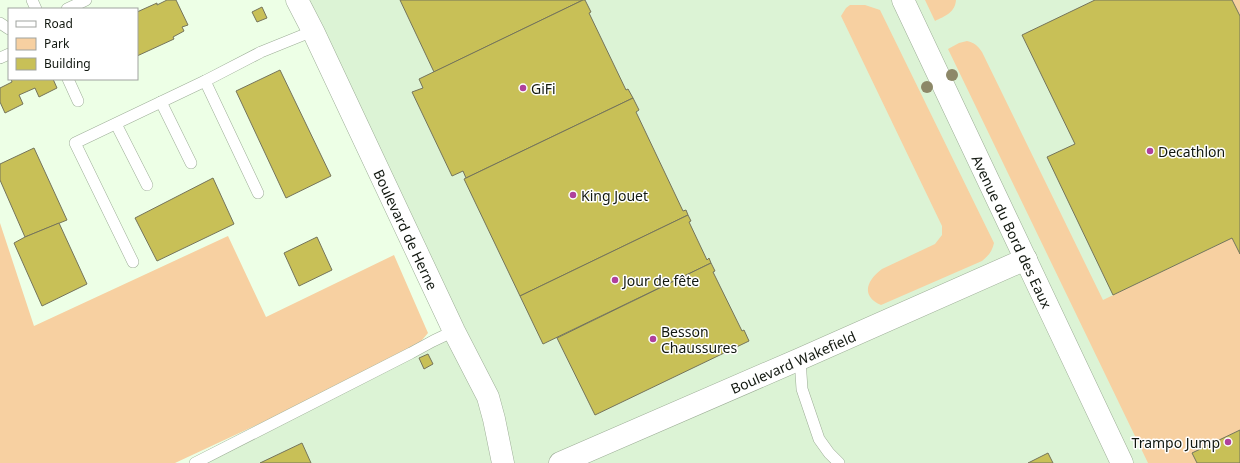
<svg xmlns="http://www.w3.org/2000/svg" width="1240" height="463" viewBox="0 0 1240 463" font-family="'Noto Sans',sans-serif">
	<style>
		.built { fill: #dcf3d5 }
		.green { fill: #f7d0a1 }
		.building { fill: #c8c057; stroke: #75745b }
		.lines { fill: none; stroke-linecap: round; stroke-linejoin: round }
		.service-casing { stroke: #9dae97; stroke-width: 12 }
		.minor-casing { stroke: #9dae97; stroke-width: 23 }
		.tertiary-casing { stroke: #9dae97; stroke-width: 23 }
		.service { stroke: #fff; stroke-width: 11 }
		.minor { stroke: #fff; stroke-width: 22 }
		.tertiary { stroke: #fff; stroke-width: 22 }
		.tree { fill: #8d8868 }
		.poi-dot { fill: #af409c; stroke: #fff; stroke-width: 1.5 }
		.labels { text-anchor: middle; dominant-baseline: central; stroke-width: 3; stroke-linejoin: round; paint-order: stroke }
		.poi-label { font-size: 14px; fill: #121810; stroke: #fff; text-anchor: start }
		.street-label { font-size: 14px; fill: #121810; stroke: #fff }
	</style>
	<rect width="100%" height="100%" fill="#edffe6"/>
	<path class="built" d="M305 0H1240V463H195L454 331Z"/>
	<g class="green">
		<path d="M925 0H956C955 13 945 16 935 21Z"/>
		<path d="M1232 0H1240V16Z"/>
		<path d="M850 5H865L880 10 994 243C992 252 988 256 982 261L881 305C861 296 866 281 882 269L935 244 942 235V226L841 16 846 8Z"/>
		<path d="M967 41C975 43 978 46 982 52L1103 300 1232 238 1240 254V430L1192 453 1197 463H1148L948 49 959 43Z"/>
		<path d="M0 223 34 326 228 236 266 317 394 255 428 333 411 353 175 463H0Z"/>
	</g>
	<g class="building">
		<path d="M167 0H176L188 25 182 27 184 31 173 37 174 39 137 56V12L157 3V5Z"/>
		<path d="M400 0H583L434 72Z"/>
		<path d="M583 0H585L591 12 589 13 626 90 628 89 633 98 466 178 463 171 452 176 412 92 423 88 419 79Z"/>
		<path d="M1095 0H1232L1240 16V254L1232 238 1113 295 1047 157 1075 144 1022 35Z"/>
		<path d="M262 7 267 18 257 22 252 12Z"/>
		<path d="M280 70 331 176 286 198 236 91Z"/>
		<path d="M11 79H53L57 88 39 97 35 88 19 95 23 104 5 113 0 102V88L12 82Z"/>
		<path d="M633 98 639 110 636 112 683 211 686 210 688 215 520 296 464 179Z"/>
		<path d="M34 148 67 220 25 237 0 180V164Z"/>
		<path d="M213 178 234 224 157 261 135 218Z"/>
		<path d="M688 215 691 221 689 222 707 260 709 258 711 263 543 344 520 296Z"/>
		<path d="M59 223 87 284 42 306 14 243 25 237Z"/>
		<path d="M317 237 332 270 299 286 284 253Z"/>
		<path d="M711 263 715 271 713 272 742 331 744 330 749 341 595 415 557 338Z"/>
		<path d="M428 354 433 364 424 369 419 358Z"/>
		<path d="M1240 430V463H1197L1192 453Z"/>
		<path d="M302 443 311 463H260Z"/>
		<path d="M1048 453 1053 463H1028Z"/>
	</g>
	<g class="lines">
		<g class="service-casing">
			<g id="service">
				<path d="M32 0 36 9"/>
				<path d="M67 9 86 0"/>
				<path d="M0 23 9 29"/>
				<path d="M0 58 9 54"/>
				<path d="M68 79 78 101"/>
				<path d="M205 81 258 193"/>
				<path d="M161 102 191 163"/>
				<path d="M116 124 147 185"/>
				<path d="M133 262 75 143 205 81 261 52 313 31"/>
				<path d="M800 359 802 389 819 439 829 453 839 463"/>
				<path d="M195 463 411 353 433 341 454 331"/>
			</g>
		</g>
		<g class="minor-casing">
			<g id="minor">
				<path id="s1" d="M297 0 313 31 454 331 488 397 494 419 503 463"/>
				<path id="s2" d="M560 463 800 359 1026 259"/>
			</g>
		</g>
		<g class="tertiary-casing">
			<g id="tertiary">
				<path id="s3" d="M903 0 1122 463"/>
			</g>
		</g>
		<use href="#service" class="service"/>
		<use href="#minor" class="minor"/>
		<use href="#tertiary" class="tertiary"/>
	</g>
	<g class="tree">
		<circle cx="952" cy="75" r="6"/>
		<circle cx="927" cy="87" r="6"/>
	</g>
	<g class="poi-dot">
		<circle cx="523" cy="88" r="4"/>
		<circle cx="1150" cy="151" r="4"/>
		<circle cx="573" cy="195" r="4"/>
		<circle cx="615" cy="280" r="4"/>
		<circle cx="653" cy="339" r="4"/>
		<circle cx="1228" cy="442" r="4"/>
	</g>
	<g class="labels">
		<g class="poi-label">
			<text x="531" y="88">GiFi</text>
			<text x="1158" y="151">Decathlon</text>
			<text x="581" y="195">King Jouet</text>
			<text x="623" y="280">Jour de fête</text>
			<text x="661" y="331">Besson<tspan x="661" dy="16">Chaussures</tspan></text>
			<text x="1220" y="442" text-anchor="end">Trampo Jump</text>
		</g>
		<g class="street-label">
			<text stroke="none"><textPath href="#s1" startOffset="254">Boulevard de Herne</textPath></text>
			<text stroke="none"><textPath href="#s3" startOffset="256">Avenue du Bord des Eaux</textPath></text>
			<text stroke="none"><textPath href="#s2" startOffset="254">Boulevard Wakefield</textPath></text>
		</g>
	</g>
	<rect x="8" y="8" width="130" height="72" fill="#ffffff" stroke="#a0a39f"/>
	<rect x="16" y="21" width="20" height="6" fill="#ffffff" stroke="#a0a39f"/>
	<text x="44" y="28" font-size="12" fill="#121810">Road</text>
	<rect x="16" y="38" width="20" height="12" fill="#f7d0a1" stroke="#a0a39f"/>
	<text x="44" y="48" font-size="12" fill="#121810">Park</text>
	<rect x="16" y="58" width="20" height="12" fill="#c8c057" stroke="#a0a39f"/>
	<text x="44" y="68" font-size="12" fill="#121810">Building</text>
</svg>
